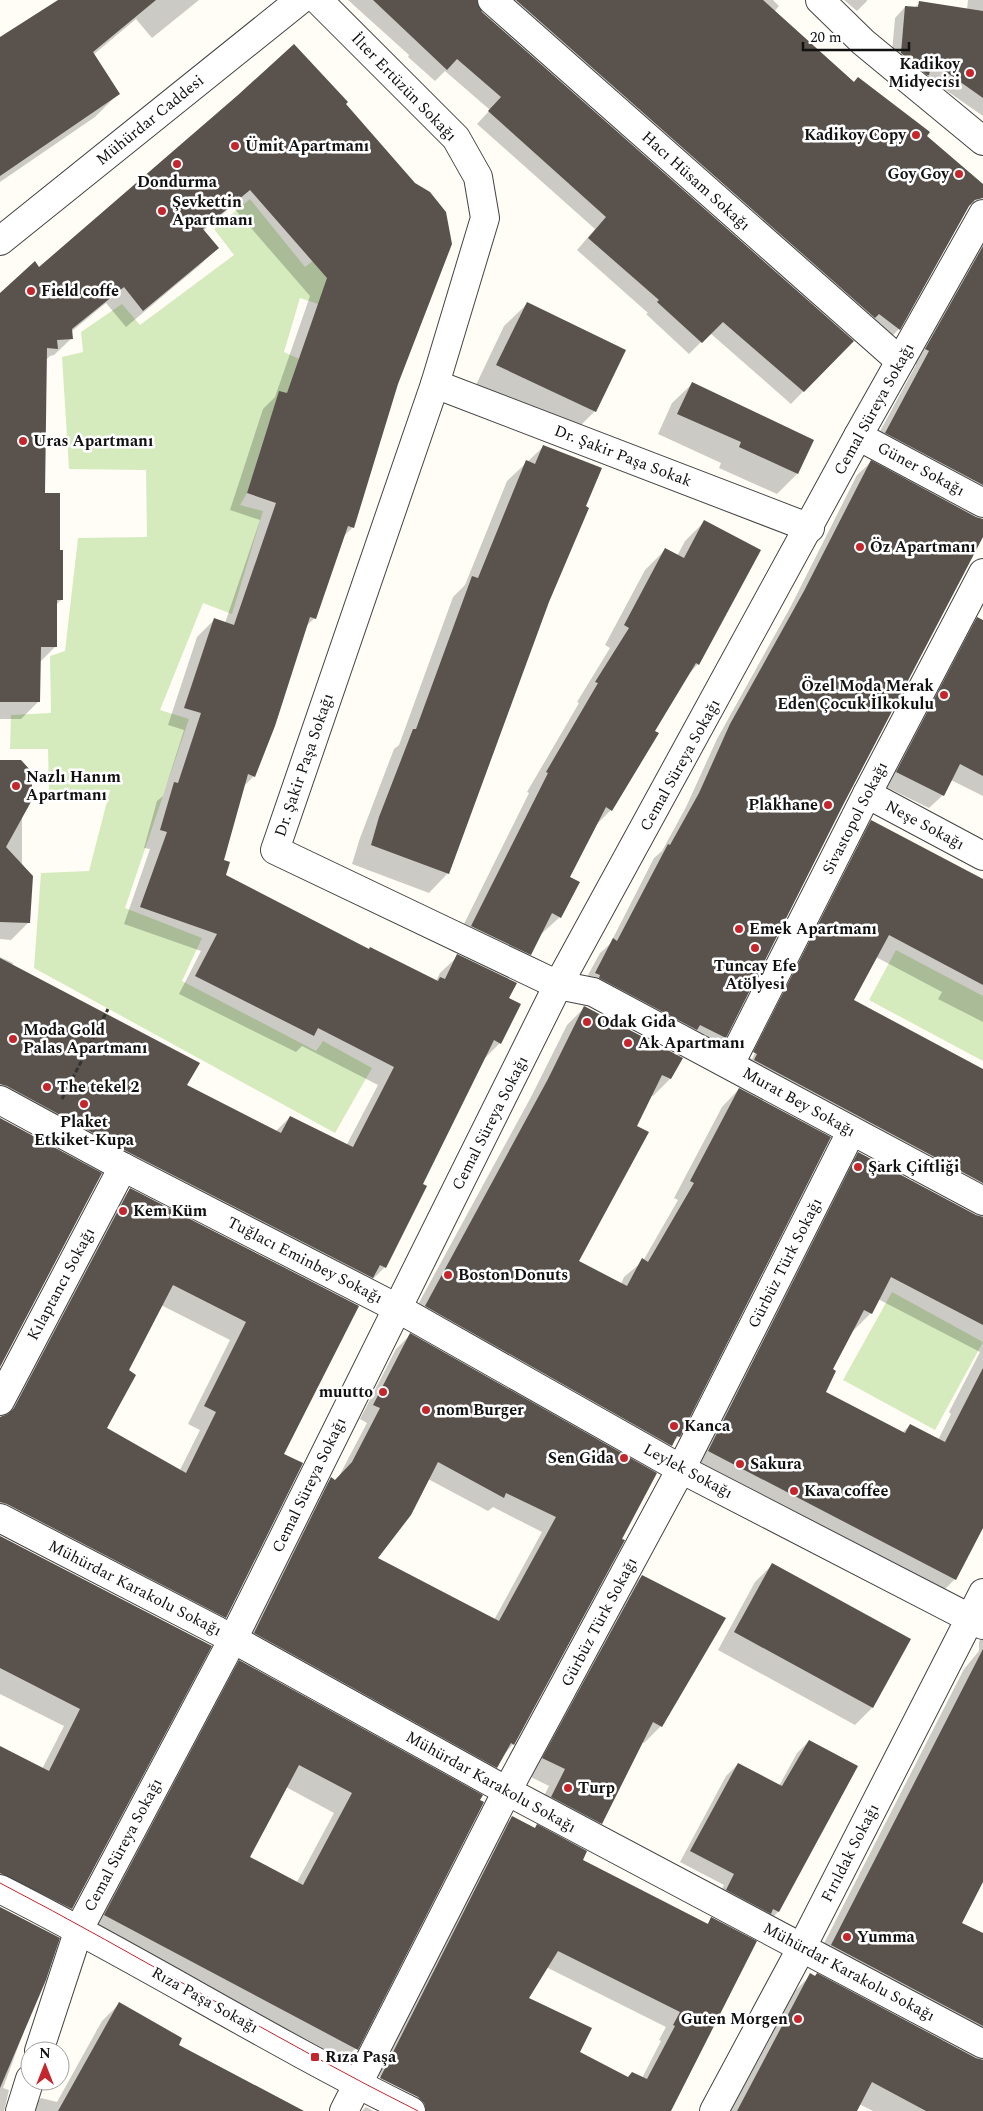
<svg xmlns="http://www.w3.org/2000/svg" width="983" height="2111" viewBox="0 0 983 2111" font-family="Spectral,serif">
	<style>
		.green { fill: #d5ebbd }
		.shadow { fill: #0003; fill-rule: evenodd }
		.building { fill: #5a524d; fill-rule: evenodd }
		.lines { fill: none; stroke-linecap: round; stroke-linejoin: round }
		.minor-casing { stroke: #444; stroke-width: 30 }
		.path { stroke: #333; stroke-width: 3; stroke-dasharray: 5 2.5; stroke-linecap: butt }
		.minor { stroke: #fff; stroke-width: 28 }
		.tram { stroke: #c4262e; stroke-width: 1 }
		.poi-dot { fill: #c4262e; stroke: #fff; stroke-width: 2 }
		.labels { text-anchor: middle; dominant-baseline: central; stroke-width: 5; stroke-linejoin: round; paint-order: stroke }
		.poi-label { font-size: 16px; font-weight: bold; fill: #111; stroke: #fff; text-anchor: start }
		.street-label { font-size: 16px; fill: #111; stroke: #fff }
	</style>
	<rect width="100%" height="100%" fill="#fffdf5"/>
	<g class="green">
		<path d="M250 199 305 267 339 241 327 307 300 298 284 352 308 363 269 422 247 493 240 505 263 511 232 614 203 603 160 710 189 719 125 908 202 938 182 981 316 1051 323 1041 372 1068 335 1133 34 968 41 873 89 871 110 790H49L48 749H10L11 715 51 713 50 656 65 651 78 538 147 537 146 470 69 469 62 357 83 352 81 332 122 304 140 325 234 255 214 229Z"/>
		<path d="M896 950 983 996V1061L869 1000Z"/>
		<path d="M892 1292 983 1342 935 1430 843 1380Z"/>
	</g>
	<g class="shadow">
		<path d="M79 0H199L152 38 136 19 93 55 118 94 95 117 0 182V38Z"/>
		<path d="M348 0H476L481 13 852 341 791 404 710 333 689 354 646 314 648 313 577 250 595 229 477 124 490 110 445 71 435 81 408 57 409 55Z"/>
		<path d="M490 0H773L779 6 774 12 853 83 857 78 970 204 899 329 887 341Z"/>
		<path d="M844 0H867V1L857 11Z"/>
		<path d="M968 0H983V116L927 77 918 86 891 64 895 18 905 7 914 8 920 3 967 9Z"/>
		<path d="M345 104 397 383 353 527 342 538 315 618 305 627 254 776 244 786 223 861 224 876 368 950 436 981 440 973 458 956 508 998 500 1043 483 1060 421 1185 385 1267 368 1284 0 1109V957L13 963 12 966 185 1086 276 1131 290 1117 346 1146 378 1085 302 1046 296 1052 179 994 201 951 124 924 150 849 144 848 157 801 163 796 184 730 168 725 197 637 214 620 225 623 260 520 230 510 263 409 275 397 310 296 232 206 203 231 217 248 200 265 126 327 106 303 71 332 72 338 54 355 50 356 45 361 43 494 59 551 62 599 56 605V646L39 663 38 702 21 719H0V747V295L39 268Z"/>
		<path d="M983 237V508L872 446 916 365 913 362Z"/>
		<path d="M527 304 595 411 572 434 475 387 504 326Z"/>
		<path d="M693 383 797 474 777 494 719 468 721 463 658 434 672 403Z"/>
		<path d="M543 447 548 602 448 873 429 893 352 864 360 838 394 749 399 745 453 597 465 585 507 481Z"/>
		<path d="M871 462 975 518 983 520V535L842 804 725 1037 711 1051 582 986 600 953 610 944 654 858 662 851 686 807 717 739 791 606 857 475Z"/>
		<path d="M705 521 698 664 687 676 653 731 611 810 594 827 569 877 560 917 539 936 530 954 510 974 453 946 529 793 527 792 579 703 577 702 610 648 605 645 645 570 665 550 677 556 685 541Z"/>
		<path d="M978 619 983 621V796L951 780 943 795 929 808 884 786 964 632Z"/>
		<path d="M0 762 22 816V865L29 922 11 940 0 939Z"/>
		<path d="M872 821 983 880V1022L938 999 942 992 876 957 852 1000 983 1070V1526L955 1579 936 1598 689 1470 840 1173 859 1154 979 1217 978 1212 735 1080 853 840ZM858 843H861L752 1059 749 1057ZM878 1299 980 1352 949 1412 951 1414 938 1440 910 1425 902 1433 824 1392 832 1370 852 1332 871 1313Z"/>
		<path d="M584 1008 681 1058 670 1079 653 1096 650 1095 578 1262 621 1284 624 1277 643 1261 678 1200 674 1198 722 1107 739 1089 679 1436 654 1462 408 1323 531 1097 567 1025Z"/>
		<path d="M130 1190 357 1307 282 1454 225 1617 208 1634 0 1513V1418L113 1207ZM161 1305 230 1340 188 1424 200 1430 180 1470 105 1429 127 1371Z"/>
		<path d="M410 1335 655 1474 513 1744 482 1781 240 1647 317 1493 331 1479 335 1481 338 1478 367 1423 360 1419 396 1349ZM428 1479 488 1511 493 1507 542 1532 494 1620 376 1559Z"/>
		<path d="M0 1547 125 1610 71 1908 54 1925 0 1897V1748L42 1769 64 1726 0 1694Z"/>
		<path d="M772 1565 872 1708 855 1725 718 1650 755 1582Z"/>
		<path d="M642 1576 661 1726 644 1743 642 1742 600 1823 584 1840 535 1814 549 1786 527 1775 625 1593Z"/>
		<path d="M983 1634V1879L961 1923 983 1935V2111H873L859 2104 855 2111H729L792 1994 811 1975 979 2060 977 2054 813 1965 964 1669 979 1651V1642Z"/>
		<path d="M240 1662 481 1796 359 2045 340 2064 86 1935 220 1681ZM286 1787 334 1813 297 1882 249 1857Z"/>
		<path d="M809 1741 778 1912 767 1923 716 1901 724 1885 680 1862 726 1776 738 1764 779 1786 797 1753Z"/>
		<path d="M512 1818 534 1829 537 1826 581 1861 706 1925 712 1919 670 2111H449L374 2074 497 1833ZM546 1967 666 2027 659 2040 661 2041 642 2078H627L579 2053 527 1998Z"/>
		<path d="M0 1908 58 1938 3 2088 9 2090 4 2111H0Z"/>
		<path d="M119 2004 177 2046 298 2111H28L41 2098 57 2102 102 2021Z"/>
		<path d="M366 2107 373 2111H362Z"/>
	</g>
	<g class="building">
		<path d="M58 0H156L93 52 120 94 0 176V37Z"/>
		<path d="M373 0H477L482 12 854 341 804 392 723 322 702 343 657 302 659 300 588 238 606 217 488 111 501 97 457 59 447 70Z"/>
		<path d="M516 0H763L854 82 858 77 930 132 927 136 983 184V198L975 200 969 206 900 330 879 314 875 318Z"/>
		<path d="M919 1 983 11V98L932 62 929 75H927L901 53 905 6 918 7Z"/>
		<path d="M294 44 348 102 346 104 415 183 430 192 446 212 452 244 398 384 354 528 348 526 316 619 310 617 275 726 255 777 248 774 224 860 230 862 226 875 369 949 370 947 438 981 440 977 445 979 457 954 517 983 509 998 521 1004 501 1044 494 1040 423 1184 427 1186 386 1268 380 1265 373 1278 130 1153 7 1086 0 1084V958L200 1063 187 1085 281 1133 290 1116 353 1147 394 1067 318 1028 314 1036 195 976 217 934 140 907 167 832 160 830 174 782 178 783 201 713 184 708 214 618 234 625 276 503 247 493 279 391 287 393 327 278 250 190 203 229 219 248 143 311 124 287 72 329 73 339 57 340 58 349 47 348 45 493H60V550H63V600H57V647H41L40 702H0V293L35 261 39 267 238 95Z"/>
		<path d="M983 246V485L885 433 929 351 925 349Z"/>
		<path d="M527 302 626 350 596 412 496 365Z"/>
		<path d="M692 382 814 440 798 474 739 447 741 442 677 414Z"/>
		<path d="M543 445 602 468 586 506 589 508 549 602 449 874 371 845 379 817 413 729H416L472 576 478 578 526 460 535 464Z"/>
		<path d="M871 460 976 517 983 519V537L843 805 726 1038 700 1025 697 1030 599 978 600 975 595 973 613 938 617 941 668 844 670 845 699 793 730 724 804 591Z"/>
		<path d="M704 520 761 550 699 665 696 663 655 731 659 733 612 811 606 807 570 877 580 882 561 918 552 913 531 955 471 926 548 773 546 772 598 683 595 682 629 628 624 625 665 548 684 558Z"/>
		<path d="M977 617 983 620V776L960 764 944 796 896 772Z"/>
		<path d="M0 760H21L32 772V800L6 847 33 876 30 923 0 922Z"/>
		<path d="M871 820 983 879V985L889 935 854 1000 983 1069V1183L754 1060 757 1054 753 1052Z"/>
		<path d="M584 1006 683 1058 671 1079 662 1075 637 1126 649 1132 579 1261 627 1286 642 1258 648 1262 694 1183 690 1181 739 1088 831 1137 680 1437 677 1436 672 1446 425 1306 548 1079Z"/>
		<path d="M0 1118 102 1173 0 1367Z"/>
		<path d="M858 1152 976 1215 983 1217V1325L891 1277 872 1314 864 1310 833 1369 836 1371 826 1392 905 1433 910 1424 945 1442 983 1368V1528L956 1580 708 1451Z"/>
		<path d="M130 1188 359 1306 284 1454 303 1463 226 1618 7 1504 0 1502V1417L8 1414 14 1408ZM173 1285 246 1322 204 1406 216 1412 186 1473 107 1428 136 1375 129 1370Z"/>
		<path d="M410 1333 657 1473 622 1539 625 1540 514 1745 511 1743 497 1768 254 1633 331 1477 335 1480 352 1462 380 1408 373 1405ZM438 1462 504 1498 506 1493 556 1517 499 1621 378 1558 411 1515Z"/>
		<path d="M0 1536 212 1646 72 1909 0 1873V1746L49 1771 80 1709 0 1668Z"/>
		<path d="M772 1563 911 1639 873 1708 734 1632Z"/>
		<path d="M642 1575 726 1618 662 1727 653 1722 602 1824 551 1797 565 1769 542 1758Z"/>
		<path d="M983 1649V1882L962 1923 983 1933V2026L831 1945Z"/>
		<path d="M239 1660 483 1795 480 1800 484 1802 358 2050 104 1915ZM299 1765 352 1793 303 1885 250 1857Z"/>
		<path d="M809 1740 858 1766 779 1912 773 1909 771 1914 726 1890 734 1874 690 1851 738 1763 782 1786Z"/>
		<path d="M512 1816 535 1828 537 1824 587 1851 583 1860 708 1924 711 1917 757 1941 671 2111H426L424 2103 418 2097 380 2078ZM558 1951 680 2012 673 2025 675 2026 647 2079 632 2072 628 2077 580 2052 592 2028 529 1998Z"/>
		<path d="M0 1907 60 1938 46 1980 0 2088Z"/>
		<path d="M810 1973 815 1976 817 1973 976 2058 983 2060V2111H926L872 2082 857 2111H737Z"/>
		<path d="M119 2002 182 2038 179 2045 304 2111H58Z"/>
	</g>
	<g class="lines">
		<g class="minor-casing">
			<g id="minor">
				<path d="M318 0 456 138 478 177 485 218 435 384 275 850 558 985 593 992 983 1201"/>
				<path d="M492 0 900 361"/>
				<path d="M820 0 863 42 983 141"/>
				<path d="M0 241 300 0"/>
				<path d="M435 384 810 528"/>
				<path d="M858 436 983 503"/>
				<path d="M867 794 983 856"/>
				<path d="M730 1064 867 794 983 573"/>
				<path d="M0 1100 123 1167 397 1308 681 1469 983 1625"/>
				<path d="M0 1401 123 1167"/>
				<path d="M0 1518 233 1639 507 1791 983 2044"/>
				<path d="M0 1889C139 1959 271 2042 411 2111"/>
				<path d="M39 2051 79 1929 233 1639 558 985 858 436 983 214"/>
				<path d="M20 2111 30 2079"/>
				<path d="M344 2111 507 1791 681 1469 851 1132"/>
				<path d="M714 2111 802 1947 983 1593"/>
			</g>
		</g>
		<path class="path" d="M62 1099 108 1009"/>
		<use href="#minor" class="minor"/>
		<path class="tram" d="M0 1883C141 1956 276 2040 418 2111"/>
	</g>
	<g class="poi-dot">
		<circle cx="970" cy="73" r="5"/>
		<circle cx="916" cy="135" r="5"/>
		<circle cx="235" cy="146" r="5"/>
		<circle cx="177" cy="164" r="5"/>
		<circle cx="959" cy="174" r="5"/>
		<circle cx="162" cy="211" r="5"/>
		<circle cx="31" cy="291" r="5"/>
		<circle cx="23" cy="441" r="5"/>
		<circle cx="860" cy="547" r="5"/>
		<circle cx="944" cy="695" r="5"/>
		<circle cx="16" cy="786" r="5"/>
		<circle cx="828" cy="805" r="5"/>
		<circle cx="739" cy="929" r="5"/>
		<circle cx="755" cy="948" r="5"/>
		<circle cx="587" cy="1022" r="5"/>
		<circle cx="13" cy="1039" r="5"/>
		<circle cx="628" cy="1043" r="5"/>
		<circle cx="47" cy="1087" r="5"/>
		<circle cx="84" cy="1104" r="5"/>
		<circle cx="858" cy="1167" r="5"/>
		<circle cx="123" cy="1211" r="5"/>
		<circle cx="448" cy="1275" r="5"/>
		<circle cx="383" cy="1392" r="5"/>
		<circle cx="426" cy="1410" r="5"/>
		<circle cx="674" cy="1426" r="5"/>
		<circle cx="624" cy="1458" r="5"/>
		<circle cx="740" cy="1464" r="5"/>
		<circle cx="794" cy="1491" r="5"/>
		<circle cx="568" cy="1788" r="5"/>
		<circle cx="847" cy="1937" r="5"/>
		<circle cx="798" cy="2019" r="5"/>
		<rect x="310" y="2052" width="10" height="10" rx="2.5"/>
	</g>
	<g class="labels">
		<g class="poi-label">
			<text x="960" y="64" text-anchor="end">Kadikoy<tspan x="960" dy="18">Midyecisi</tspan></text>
			<text x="906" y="135" text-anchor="end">Kadikoy Copy</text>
			<text x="245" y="146">Ümit Apartmanı</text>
			<text x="949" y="174" text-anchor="end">Goy Goy</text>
			<text x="177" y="182" text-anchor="middle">Dondurma</text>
			<text x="172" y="202">Şevkettin<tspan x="172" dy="18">Apartmanı</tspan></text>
			<text x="41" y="291">Field coffe</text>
			<text x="33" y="441">Uras Apartmanı</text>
			<text x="870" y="547">Öz Apartmanı</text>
			<text x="934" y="686" text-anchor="end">Özel Moda Merak<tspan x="934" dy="18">Eden Çocuk İlkokulu</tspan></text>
			<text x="26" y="777">Nazlı Hanım<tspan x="26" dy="18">Apartmanı</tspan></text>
			<text x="818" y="805" text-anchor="end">Plakhane</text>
			<text x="749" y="929">Emek Apartmanı</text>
			<text x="755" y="966" text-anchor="middle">Tuncay Efe<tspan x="755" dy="18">Atölyesi</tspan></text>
			<text x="597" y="1022">Odak Gida</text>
			<text x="23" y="1030">Moda Gold<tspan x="23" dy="18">Palas Apartmanı</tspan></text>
			<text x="638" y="1043">Ak Apartmanı</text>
			<text x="57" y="1087">The tekel 2</text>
			<text x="84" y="1122" text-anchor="middle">Plaket<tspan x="84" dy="18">Etkiket-Kupa</tspan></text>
			<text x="868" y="1167">Şark Çiftliği</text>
			<text x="133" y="1211">Kem Küm</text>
			<text x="458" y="1275">Boston Donuts</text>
			<text x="373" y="1392" text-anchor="end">muutto</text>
			<text x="436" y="1410">nom Burger</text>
			<text x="684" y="1426">Kanca</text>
			<text x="614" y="1458" text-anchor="end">Sen Gida</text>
			<text x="750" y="1464">Sakura</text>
			<text x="804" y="1491">Kava coffee</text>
			<text x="578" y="1788">Turp</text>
			<text x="857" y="1937">Yumma</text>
			<text x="788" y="2019" text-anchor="end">Guten Morgen</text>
			<text x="325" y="2057">Rıza Paşa</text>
		</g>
		<g class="street-label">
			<text transform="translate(404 87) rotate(46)">İlter Ertüzün Sokağı</text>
			<text transform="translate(150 120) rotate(-39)">Mühürdar Caddesi</text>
			<text transform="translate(696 181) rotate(42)">Hacı Hüsam Sokağı</text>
			<text transform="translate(874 409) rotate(-61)">Cemal Süreya Sokağı</text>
			<text transform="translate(623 456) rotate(21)">Dr. Şakir Paşa Sokak</text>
			<text transform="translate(921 469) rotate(28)">Güner Sokağı</text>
			<text transform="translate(304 765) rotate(-71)">Dr. Şakir Paşa Sokağı</text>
			<text transform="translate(680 765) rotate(-61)">Cemal Süreya Sokağı</text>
			<text transform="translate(855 818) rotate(-63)">Sivastopol Sokağı</text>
			<text transform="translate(925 825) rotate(28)">Neşe Sokağı</text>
			<text transform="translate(799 1102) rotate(29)">Murat Bey Sokağı</text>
			<text transform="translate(490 1123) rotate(-63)">Cemal Süreya Sokağı</text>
			<text transform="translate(305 1260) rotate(27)">Tuğlacı Eminbey Sokağı</text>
			<text transform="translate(785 1263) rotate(-63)">Gürbüz Türk Sokağı</text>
			<text transform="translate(61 1284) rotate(-62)">Kılaptancı Sokağı</text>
			<text transform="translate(688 1471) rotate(28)">Leylek Sokağı</text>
			<text transform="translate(309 1485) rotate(-64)">Cemal Süreya Sokağı</text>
			<text transform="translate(135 1588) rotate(27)">Mühürdar Karakolu Sokağı</text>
			<text transform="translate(599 1622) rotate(-62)">Gürbüz Türk Sokağı</text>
			<text transform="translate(491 1782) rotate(29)">Mühürdar Karakolu Sokağı</text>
			<text transform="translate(123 1845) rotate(-62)">Cemal Süreya Sokağı</text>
			<text transform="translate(850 1853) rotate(-63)">Fırıldak Sokağı</text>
			<text transform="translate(849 1972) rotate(28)">Mühürdar Karakolu Sokağı</text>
			<text transform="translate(205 2000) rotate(29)">Rıza Paşa Sokağı</text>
		</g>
	</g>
	<g transform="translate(45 2066)"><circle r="24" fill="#ffffff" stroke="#a0a0a0"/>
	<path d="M0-4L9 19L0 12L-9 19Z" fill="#c4262e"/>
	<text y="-8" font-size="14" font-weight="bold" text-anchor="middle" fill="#111111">N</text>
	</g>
	<path d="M803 42v8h106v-8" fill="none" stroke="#111111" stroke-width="2.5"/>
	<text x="810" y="42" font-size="15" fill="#111111" stroke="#ffffff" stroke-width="4" paint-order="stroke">20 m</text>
</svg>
